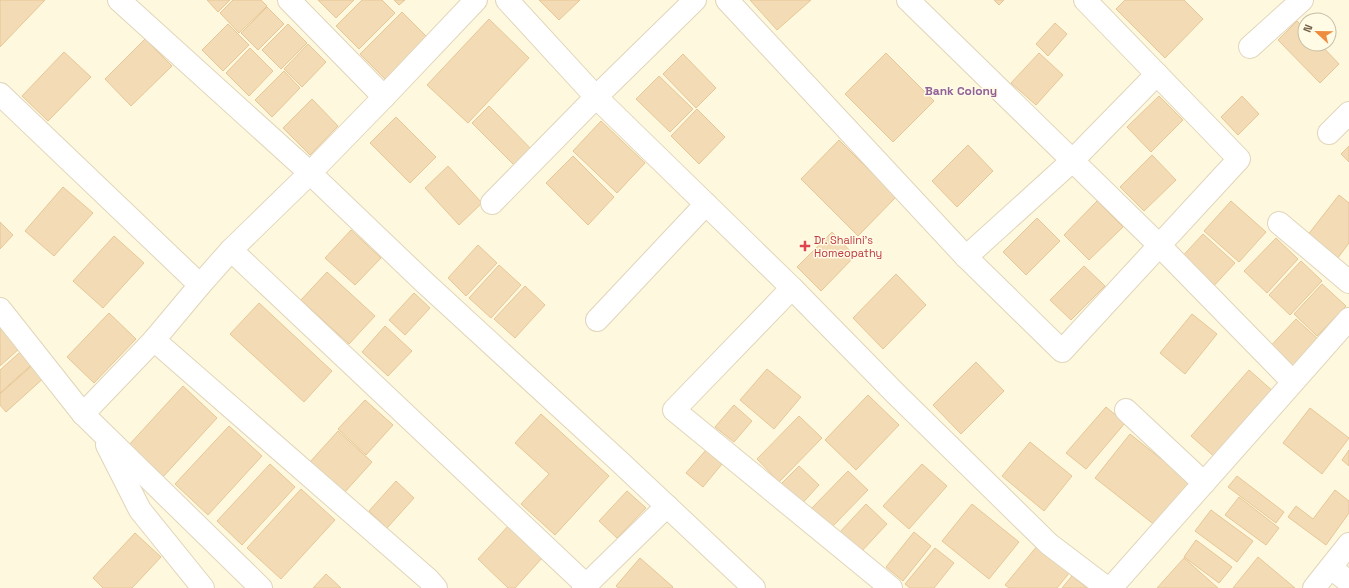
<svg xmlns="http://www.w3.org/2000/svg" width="1349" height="588" viewBox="0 0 1349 588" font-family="'Space Grotesk',sans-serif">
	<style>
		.building { fill: #f3dcb5; stroke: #e7c695 }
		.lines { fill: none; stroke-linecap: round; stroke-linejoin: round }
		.minor-casing { stroke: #e1d5ba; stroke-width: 24 }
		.minor { stroke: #fff; stroke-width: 22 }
		.health-dot { fill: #e0444e; stroke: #fffbe5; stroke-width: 1.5 }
		.labels { text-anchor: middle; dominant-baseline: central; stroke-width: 3; stroke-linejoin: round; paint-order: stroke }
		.health-label { font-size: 11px; fill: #be3a42; stroke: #fffbe5; text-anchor: start }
		.neighbourhood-label { font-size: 12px; font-weight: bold; fill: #916198; stroke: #fffbe5 }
	</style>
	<rect width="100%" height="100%" fill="#fdf8de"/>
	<g class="building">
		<path d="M0 0H45L0 47Z"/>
		<path d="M207 0H230L218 12Z"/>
		<path d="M233 0H261L267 6 239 33 220 13Z"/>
		<path d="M318 0H354L336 18Z"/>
		<path d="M362 0H382L395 13 359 49 336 26Z"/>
		<path d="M394 0H405L399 5Z"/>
		<path d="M539 0H580L559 20Z"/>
		<path d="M750 0H811L777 30Z"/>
		<path d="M994 0H1004L999 5Z"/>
		<path d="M1125 0H1184L1203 19 1165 58 1116 9Z"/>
		<path d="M267 7 284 24 258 50 241 33Z"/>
		<path d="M402 12 430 40 388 82 360 54Z"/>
		<path d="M489 19 529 58 468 123 427 85Z"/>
		<path d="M1297 21 1305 29V44H1320L1339 64 1320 83 1278 40Z"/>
		<path d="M1055 23 1067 34 1048 56 1036 44Z"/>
		<path d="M228 24 249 45 223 71 202 50Z"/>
		<path d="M288 24 307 43 281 69 262 50Z"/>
		<path d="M145 39 172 66 131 106 105 79Z"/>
		<path d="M308 44 326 62 302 87 284 69Z"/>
		<path d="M250 48 273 71 249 96 226 73Z"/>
		<path d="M64 52 91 77 48 121 22 96Z"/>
		<path d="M886 53 934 101 893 142 845 94Z"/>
		<path d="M1039 53 1063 75 1036 105 1011 83Z"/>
		<path d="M683 54 716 88 696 108 663 74Z"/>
		<path d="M284 71 300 88 272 117 255 100Z"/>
		<path d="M659 76 693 109 670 132 636 99Z"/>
		<path d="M1159 96 1183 120 1151 152 1127 127Z"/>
		<path d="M1242 96 1259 114 1238 135 1221 117Z"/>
		<path d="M312 99 338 126 310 155 283 128Z"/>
		<path d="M489 106 536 154 519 170 472 123Z"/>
		<path d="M697 109 725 137 699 164 671 136Z"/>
		<path d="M396 117 436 157 410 183 370 143Z"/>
		<path d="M601 121 645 163 617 193 573 151Z"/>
		<path d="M839 140 896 197 858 236 801 179Z"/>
		<path d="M968 145 993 171 957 207 932 181Z"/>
		<path d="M1349 146V162L1341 154Z"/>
		<path d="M1152 155 1176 180 1144 211 1120 187Z"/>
		<path d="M573 156 614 197 588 225 546 183Z"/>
		<path d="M448 166 482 203 459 225 425 188Z"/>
		<path d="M63 187 93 213 54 256 25 231Z"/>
		<path d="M1339 195 1349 203V243L1337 259 1307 236Z"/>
		<path d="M1097 201 1123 227 1089 260 1064 235Z"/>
		<path d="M1231 201 1266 232 1239 262 1204 231Z"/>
		<path d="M1037 218 1060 241 1026 275 1003 252Z"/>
		<path d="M0 222 13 235 0 249Z"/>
		<path d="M351 230 381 258 355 285 325 258Z"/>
		<path d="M832 232 855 256 821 291 797 267Z"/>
		<path d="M1203 234 1235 263 1210 290 1178 261Z"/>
		<path d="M114 236 144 263 103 308 73 281Z"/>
		<path d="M1276 238 1298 259 1267 293 1244 271Z"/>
		<path d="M478 245 497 263 466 296 448 278Z"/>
		<path d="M1301 261 1322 281 1290 315 1269 295Z"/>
		<path d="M499 265 521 285 491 318 469 298Z"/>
		<path d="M1084 266 1105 286 1071 320 1050 300Z"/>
		<path d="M327 272 375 316 349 344 301 300Z"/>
		<path d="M896 274 926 305 883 349 853 318Z"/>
		<path d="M1322 284 1346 306 1317 336 1294 314Z"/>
		<path d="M525 286 545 305 515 338 494 319Z"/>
		<path d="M414 293 430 308 405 335 389 320Z"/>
		<path d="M259 303 332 371 304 402 230 334Z"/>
		<path d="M109 313 136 339 94 383 67 357Z"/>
		<path d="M1192 314 1217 334 1185 374 1160 353Z"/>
		<path d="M1296 319 1319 340 1289 373 1265 352Z"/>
		<path d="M0 326 20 348 0 366Z"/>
		<path d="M385 326 412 351 388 376 362 352Z"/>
		<path d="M28 345 39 358 0 393V370Z"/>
		<path d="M36 362 47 375 6 412 0 405V394Z"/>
		<path d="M976 362 1004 391 961 434 933 405Z"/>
		<path d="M767 369 801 397 774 429 740 400Z"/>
		<path d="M1249 370 1275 393 1217 459 1191 436Z"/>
		<path d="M183 386 217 418 162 478 128 446Z"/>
		<path d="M868 395 899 425 856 470 825 440Z"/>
		<path d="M365 400 393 425 366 455 338 429Z"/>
		<path d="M734 405 752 421 734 442 715 427Z"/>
		<path d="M1106 407 1125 423 1086 469 1066 453Z"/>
		<path d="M1310 408 1349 438 1322 474 1283 443Z"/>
		<path d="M541 414 609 476 555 535 521 504 549 474 515 443Z"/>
		<path d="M799 416 822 438 779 482 757 459Z"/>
		<path d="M229 426 262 456 208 515 175 484Z"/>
		<path d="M338 431 372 462 344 493 310 462Z"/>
		<path d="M1130 434 1190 482 1156 526 1095 478Z"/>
		<path d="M1030 442 1072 476 1044 511 1002 476Z"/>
		<path d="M706 450 722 464 703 487 686 473Z"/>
		<path d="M1349 450V466L1342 460Z"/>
		<path d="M270 464 295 487 242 545 217 521Z"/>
		<path d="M922 464 947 486 909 529 883 506Z"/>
		<path d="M799 466 819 485 798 508 777 488Z"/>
		<path d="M848 471 868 490 831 528 811 509Z"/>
		<path d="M1237 476 1284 512 1276 523 1228 487Z"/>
		<path d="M396 481 414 498 387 528 369 511Z"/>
		<path d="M301 489 335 520 281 579 247 548Z"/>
		<path d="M1335 490 1349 501V513L1326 545 1288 517 1296 506 1313 519Z"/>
		<path d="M627 491 646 508 617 538 599 521Z"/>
		<path d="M1239 497 1279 528 1266 545 1225 515Z"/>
		<path d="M866 504 887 524 860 553 839 533Z"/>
		<path d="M972 504 1019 542 989 579 942 541Z"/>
		<path d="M1211 510 1253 541 1237 562 1195 531Z"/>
		<path d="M509 525 543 557 515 588H508L478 559Z"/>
		<path d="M914 532 931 546 903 581 886 567Z"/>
		<path d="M135 533 161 557 132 588H103L93 578Z"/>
		<path d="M1196 540 1232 567 1219 583 1184 557Z"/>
		<path d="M1038 545 1070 572 1057 588H1009L1005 585Z"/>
		<path d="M935 548 954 563 934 588H910L905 584Z"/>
		<path d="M1258 557 1295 588H1233Z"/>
		<path d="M640 558 673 587 672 588H618L616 586Z"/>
		<path d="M1184 558 1218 588H1157Z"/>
		<path d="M326 574 341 588H313Z"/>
		<path d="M1072 576 1087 588H1062Z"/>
	</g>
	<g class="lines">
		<g class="minor-casing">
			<g id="minor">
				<path d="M119 0 310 173 423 281 620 462 754 588"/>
				<path d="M289 0 384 97"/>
				<path d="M507 0 596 97 792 288 895 393 1049 544 1107 588"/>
				<path d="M727 0 966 257 1062 351 1239 159 1085 0"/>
				<path d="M908 0 1160 246 1293 382"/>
				<path d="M1250 47 1302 0"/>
				<path d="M0 94 200 285"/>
				<path d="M1329 133 1349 113"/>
				<path d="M492 203 596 97 695 0"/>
				<path d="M1279 223 1349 282"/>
				<path d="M231 250 586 585"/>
				<path d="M966 257 1072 161 1157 74"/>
				<path d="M792 288 674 410 891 588"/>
				<path d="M0 309 83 414 154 340 200 285 231 250 310 173 384 97 476 0"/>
				<path d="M597 320 706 204"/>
				<path d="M154 340 428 579 436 588"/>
				<path d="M1126 410 1204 483"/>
				<path d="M83 414 261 588"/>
				<path d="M107 445 140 510 203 588"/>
				<path d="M1331 568 1349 582"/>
				<path d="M583 588 667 506"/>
				<path d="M1111 588 1349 319"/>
				<path d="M1314 588 1349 544"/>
			</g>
		</g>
		<use href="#minor" class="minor"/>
	</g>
	<path class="health-dot" d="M803 240h4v4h4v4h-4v4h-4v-4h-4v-4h4z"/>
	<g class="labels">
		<g class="health-label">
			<text x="814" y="240">Dr. Shalini's<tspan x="814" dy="13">Homeopathy</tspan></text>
		</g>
		<g class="neighbourhood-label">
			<text x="961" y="91">Bank Colony</text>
		</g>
	</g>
	<g transform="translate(1317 32) rotate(292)"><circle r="19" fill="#fffbe5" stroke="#c7bda5"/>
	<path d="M0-3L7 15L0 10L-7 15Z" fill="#ed8b3e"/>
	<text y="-6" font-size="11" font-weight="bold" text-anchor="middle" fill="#746046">N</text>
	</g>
</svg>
